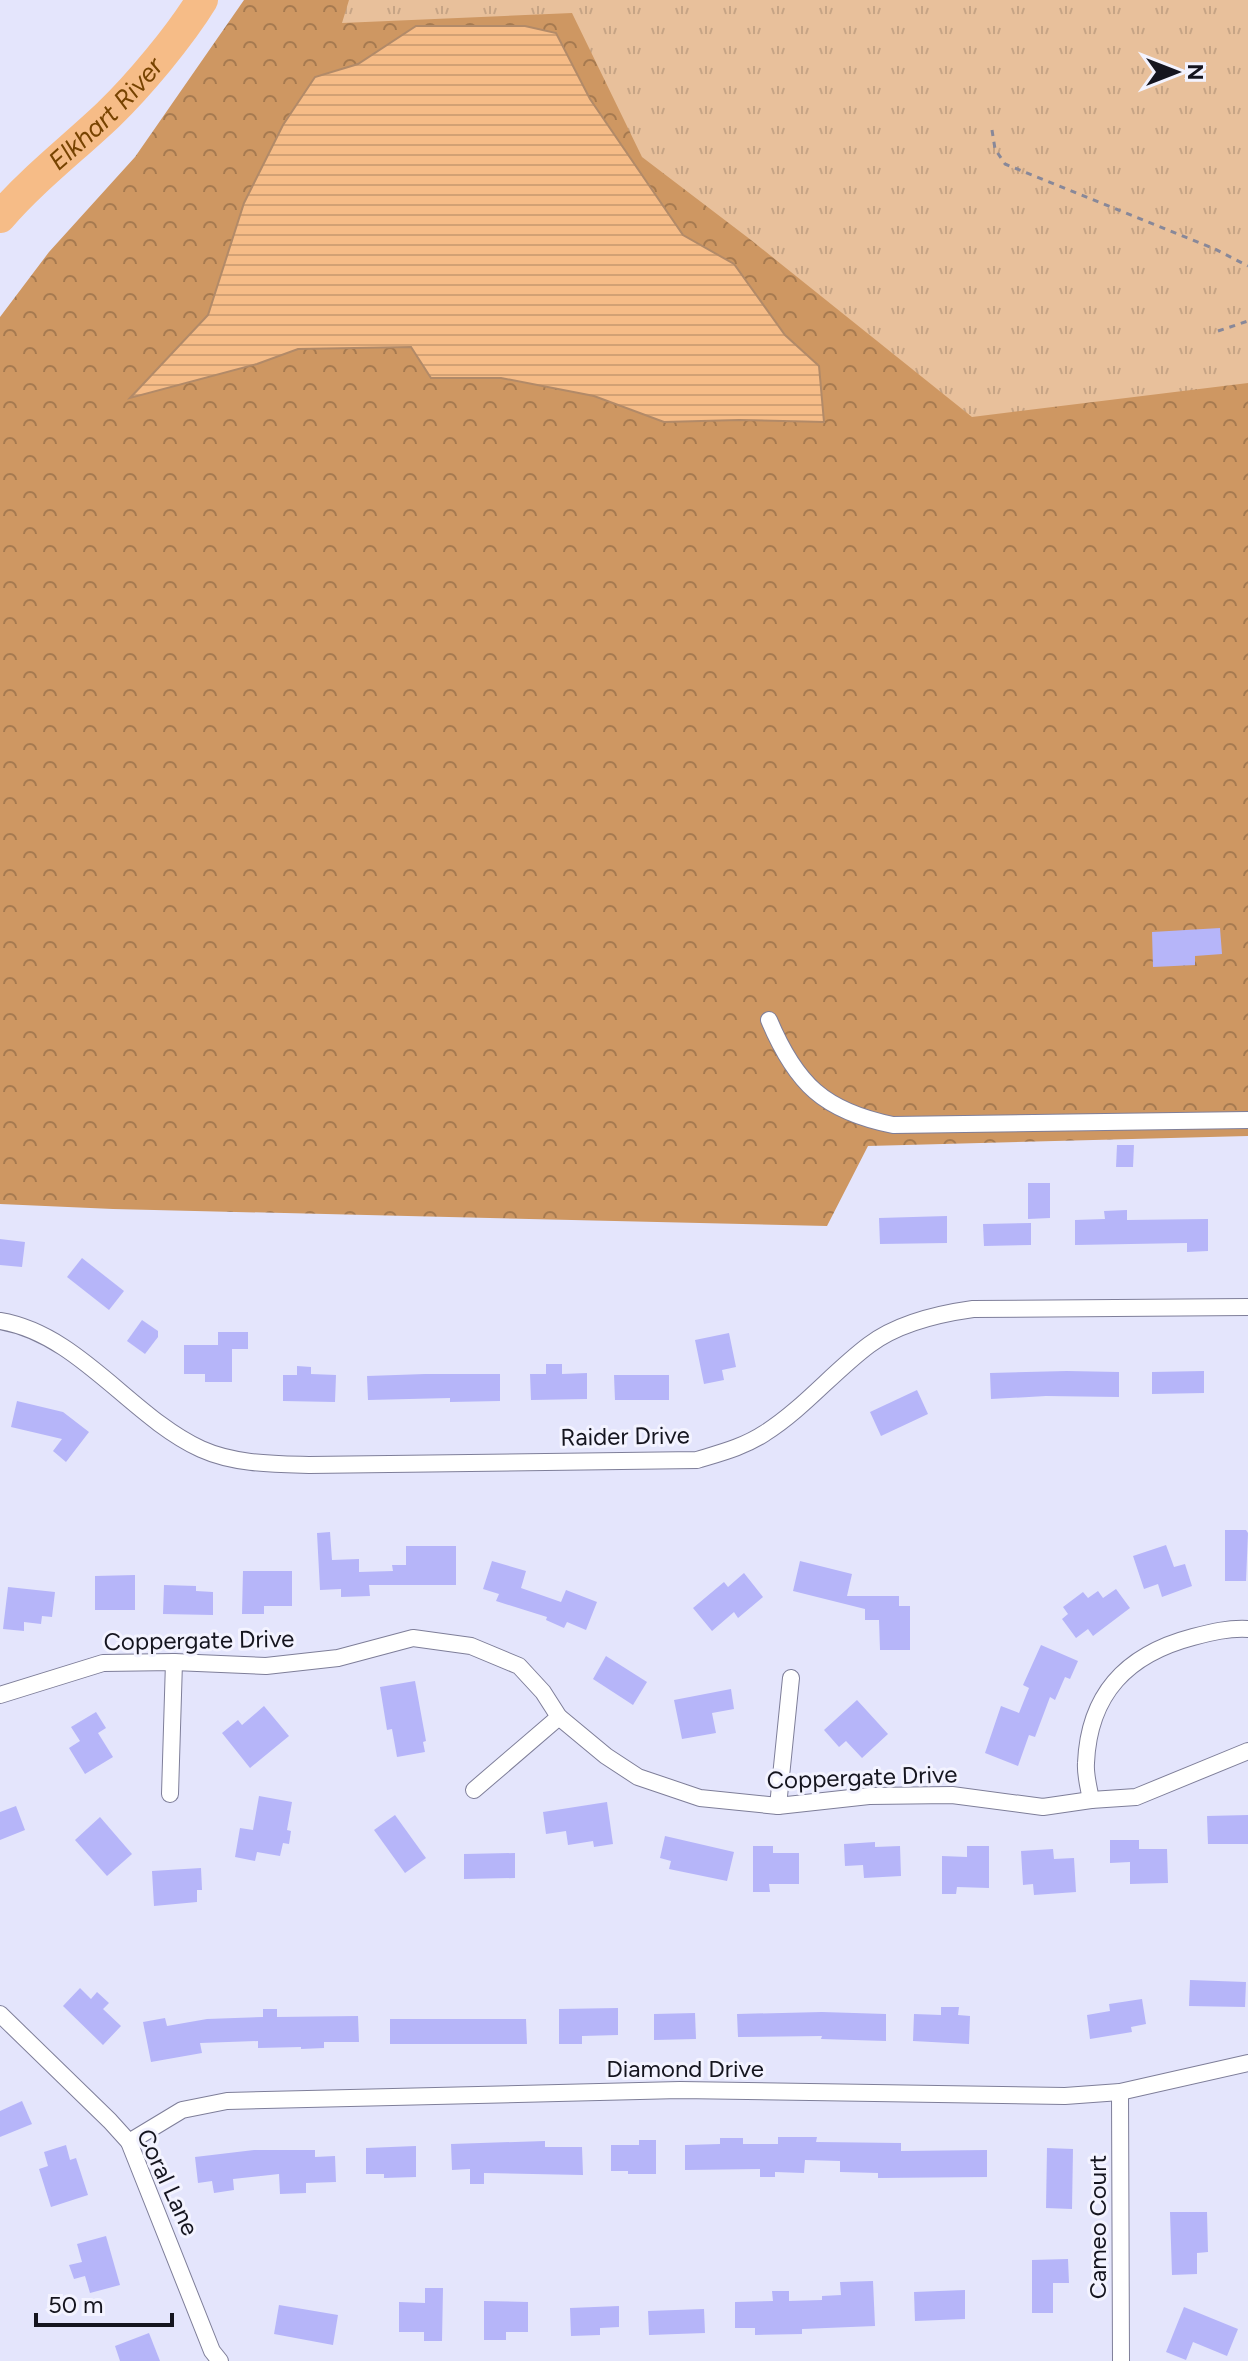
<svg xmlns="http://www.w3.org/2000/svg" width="1248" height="2361" viewBox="0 0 1248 2361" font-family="Figtree,sans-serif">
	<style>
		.grass { fill: url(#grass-tufts) }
		.forest { fill: url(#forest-crowns) }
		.water { fill: url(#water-rules); stroke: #b28a68; stroke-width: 2 }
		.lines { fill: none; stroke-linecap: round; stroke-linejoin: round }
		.river { stroke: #f6bc87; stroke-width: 32 }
		.building { fill: #b6b5f9 }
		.street-casing { stroke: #7e7e99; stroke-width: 18 }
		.path { stroke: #889; stroke-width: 3; stroke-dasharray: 6 6; stroke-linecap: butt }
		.street { stroke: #fff; stroke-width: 16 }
		.labels { text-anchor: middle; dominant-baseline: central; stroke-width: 6; stroke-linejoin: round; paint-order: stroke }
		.street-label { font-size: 24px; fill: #15151f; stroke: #f3f3ff }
		.water-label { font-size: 26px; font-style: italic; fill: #774300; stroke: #f3f3ff }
	</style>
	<defs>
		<pattern id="grass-tufts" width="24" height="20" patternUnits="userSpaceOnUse" patternTransform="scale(2)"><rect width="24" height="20" fill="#e8c09b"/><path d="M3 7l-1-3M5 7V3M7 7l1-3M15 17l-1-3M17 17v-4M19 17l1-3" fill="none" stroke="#c6a485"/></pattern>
		<pattern id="forest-crowns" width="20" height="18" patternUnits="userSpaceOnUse" patternTransform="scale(2)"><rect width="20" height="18" fill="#ce9762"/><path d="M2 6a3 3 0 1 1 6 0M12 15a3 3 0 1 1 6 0" fill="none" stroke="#a67a50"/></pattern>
		<pattern id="water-rules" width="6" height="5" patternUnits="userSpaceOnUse" patternTransform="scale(2)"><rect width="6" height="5" fill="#f6bc87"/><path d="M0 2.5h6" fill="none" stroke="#d2a174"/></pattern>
	</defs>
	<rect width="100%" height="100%" fill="#e4e5fc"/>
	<path class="grass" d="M285 0H1248V432L921 500Z"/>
	<path class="forest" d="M244 0H349L342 23 572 13 642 157 751 240 972 417 1248 383V1136L868 1146 827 1226 113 1209 0 1204V317L49 252 135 157Z"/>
	<path class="water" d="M416 26H525L556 33 590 99 683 235 734 264 785 335 819 366 824 422 739 420 664 422 594 396 501 378H431L411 347 298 349 257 364 130 398 208 315 244 203 283 125 315 77 358 64Z"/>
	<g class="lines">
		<path class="river" id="s1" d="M0 217C32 180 72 149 108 115 139 85 180 36 202 0"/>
	</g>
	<g class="building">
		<path d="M1220 928 1222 954 1195 956V965L1153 967 1152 932Z"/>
		<path d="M1117 1145H1134L1133 1167H1116Z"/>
		<path d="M1028 1183H1050V1218L1028 1219Z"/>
		<path d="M1127 1210V1220L1208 1219V1251L1187 1252V1243L1075 1245V1220L1105 1219 1104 1211Z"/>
		<path d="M947 1216V1243L880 1244 879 1218Z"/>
		<path d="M1031 1223V1245L984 1246 983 1224Z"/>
		<path d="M0 1239 25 1242 22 1267 0 1265Z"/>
		<path d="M82 1258 124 1291 109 1310 67 1277Z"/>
		<path d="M142 1320 158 1331V1337L145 1354 127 1341Z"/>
		<path d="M218 1332H248V1349H232V1382H205V1374H184V1345H218Z"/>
		<path d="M729 1333 736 1367 722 1370 724 1380 704 1384 695 1340Z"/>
		<path d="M546 1364H562V1374L587 1373V1399L531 1400 530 1374H546Z"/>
		<path d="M297 1366 311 1367V1374L336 1375 335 1402 283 1401V1375H297Z"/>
		<path d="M1067 1371 1119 1372V1397L1046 1396 991 1399 990 1373Z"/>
		<path d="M1204 1371V1393L1152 1394V1372Z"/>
		<path d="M425 1374H500V1401L450 1402V1398L368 1400 367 1376Z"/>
		<path d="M614 1375H669V1400H615Z"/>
		<path d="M917 1390 928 1414 881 1436 870 1412Z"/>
		<path d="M17 1401 63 1412 89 1432 66 1462 53 1451 62 1439 11 1427Z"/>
		<path d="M1225 1530H1246L1248 1533 1246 1581H1225Z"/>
		<path d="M330 1532 332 1560 359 1559V1572L393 1571 392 1565H406V1546H456V1585H369L370 1596 341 1597V1589L320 1590 317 1533Z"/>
		<path d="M1166 1545 1174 1567 1185 1564 1192 1586 1162 1597 1158 1584 1144 1589 1133 1556Z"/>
		<path d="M492 1561 526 1571 521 1588 561 1602 566 1590 597 1602 586 1630 567 1622 564 1628 546 1620 547 1617 496 1601 499 1594 483 1589Z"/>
		<path d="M800 1561 852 1574 847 1596H899V1606H910V1650H880L879 1620H865V1609L793 1591Z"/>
		<path d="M243 1571H292V1606H264V1614H242Z"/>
		<path d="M744 1573 763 1597 738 1618 734 1612 712 1631 693 1608 724 1582 728 1587Z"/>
		<path d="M135 1575V1610H95V1576Z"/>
		<path d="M164 1585 196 1586V1591L213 1592V1615L163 1614Z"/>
		<path d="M8 1587 55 1592 52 1617 42 1616 41 1624 24 1622V1631L3 1629Z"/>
		<path d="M1116 1589 1130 1608 1093 1636 1088 1629 1076 1638 1062 1619 1068 1614 1063 1607 1083 1592 1088 1598 1098 1591 1103 1598Z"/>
		<path d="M1041 1645 1078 1661 1070 1679 1065 1677 1055 1700 1050 1697 1035 1737 1029 1735 1018 1766 985 1753 1001 1706 1019 1713 1029 1688 1023 1685Z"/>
		<path d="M606 1656 647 1682 633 1705 593 1679Z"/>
		<path d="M415 1681 426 1741 423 1742 425 1752 397 1757 392 1729 387 1730 380 1687Z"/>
		<path d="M731 1689 734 1709 712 1713 716 1733 682 1739 674 1700Z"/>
		<path d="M857 1700 888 1734 862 1758 846 1741 839 1747 824 1730Z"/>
		<path d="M264 1706 289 1736 250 1768 222 1733 238 1720 242 1725Z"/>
		<path d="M96 1712 106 1728 98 1733 113 1757 85 1774 69 1748 80 1741 71 1727Z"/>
		<path d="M259 1796 292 1802 287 1830 291 1831 289 1844 283 1843 280 1856 257 1852 255 1861 235 1857 240 1828 253 1830Z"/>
		<path d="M607 1802 613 1844 594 1847 593 1841 568 1845 566 1831 546 1834 543 1812Z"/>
		<path d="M16 1806 25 1830 0 1840V1812Z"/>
		<path d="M395 1815 426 1858 405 1873 374 1830Z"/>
		<path d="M1248 1815V1844H1208L1207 1816Z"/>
		<path d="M100 1817 132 1854 107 1876 75 1840Z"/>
		<path d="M665 1836 734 1852 727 1881 669 1869 671 1861 660 1858Z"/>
		<path d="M1110 1840H1139V1849H1167L1168 1883 1130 1884V1862L1110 1863Z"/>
		<path d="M875 1842V1847L900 1846 901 1876 864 1878 863 1865 845 1866 844 1844Z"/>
		<path d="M753 1846H773V1853H799V1884H769L770 1892H753Z"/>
		<path d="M967 1846H989V1888L957 1887 956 1894H942V1856L967 1857Z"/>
		<path d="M1053 1849 1054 1859 1074 1858 1076 1892 1034 1895 1033 1884 1023 1885 1021 1851Z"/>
		<path d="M515 1853V1878L464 1879V1854Z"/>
		<path d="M201 1868 202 1890H197V1902L154 1906 152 1871Z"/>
		<path d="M1190 1980 1246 1982 1245 2007 1189 2006Z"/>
		<path d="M80 1988 91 1999 97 1992 109 2003 103 2009 121 2026 103 2045 63 2006Z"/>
		<path d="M1142 1999 1146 2024 1131 2027 1132 2032 1090 2039 1087 2015 1110 2011 1109 2004Z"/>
		<path d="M941 2007H959L958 2015 970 2016 969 2044 913 2041 914 2014 941 2015Z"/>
		<path d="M618 2008V2035L582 2036V2044H559V2009Z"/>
		<path d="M263 2009H277V2017L358 2016 359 2042H324V2048L301 2049V2047L258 2048V2041L200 2043 202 2053 151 2062 143 2022 165 2018 167 2026 207 2019 263 2017Z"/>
		<path d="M822 2012 886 2014V2041L821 2039 822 2036 738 2037 737 2014Z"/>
		<path d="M695 2013 696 2039 654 2040V2014Z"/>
		<path d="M390 2019H526L527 2044H390Z"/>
		<path d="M22 2101 32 2124 0 2137V2111Z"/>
		<path d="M778 2137H817L816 2142 901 2143V2151L987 2150V2177L878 2178V2173L840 2172V2161L805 2160 804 2173 775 2172V2177H760V2169L685 2170V2145L720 2144V2138H743V2144H778Z"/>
		<path d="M639 2140H656V2174H628V2171H611V2145H639Z"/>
		<path d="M545 2141V2147H582L583 2175 484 2173V2184H470V2169L452 2170 451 2144Z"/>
		<path d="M66 2145 70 2160 76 2158 88 2195 51 2207 39 2169 48 2166 44 2152Z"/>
		<path d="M416 2146V2177L384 2178V2174H366V2148Z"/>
		<path d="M1047 2148 1073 2149 1072 2209 1046 2208Z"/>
		<path d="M254 2150H315V2157L335 2156 336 2182 306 2183V2193L280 2194 279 2174 233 2179 234 2190 214 2193 212 2181 198 2183 195 2157Z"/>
		<path d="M1170 2212H1207L1208 2252 1197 2253V2274L1172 2275Z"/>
		<path d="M106 2236 120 2285 90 2293 85 2276 74 2279 69 2265 82 2262 77 2244Z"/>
		<path d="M1068 2259 1069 2283H1053V2313H1032V2260Z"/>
		<path d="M873 2281 875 2326 802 2329V2334L755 2335V2328H735V2302L773 2301 772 2291H789V2301L822 2300V2296L841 2295 840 2282Z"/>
		<path d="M425 2288H443L442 2341H424V2332H399V2302L425 2303Z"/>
		<path d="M965 2290V2319L915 2321 914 2292Z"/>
		<path d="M484 2301 528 2302V2332H506V2340H484Z"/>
		<path d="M279 2305 338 2315 333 2345 274 2334Z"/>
		<path d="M619 2306V2327L600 2328V2335L571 2336 570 2308Z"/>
		<path d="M1184 2307 1238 2329 1227 2356 1193 2342 1186 2360 1166 2352Z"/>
		<path d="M704 2309 705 2333 649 2335 648 2311Z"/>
		<path d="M149 2333 160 2361H120L115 2346Z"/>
	</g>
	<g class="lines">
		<g class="street-casing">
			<g id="street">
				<path d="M769 1020C796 1084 824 1111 893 1125L1248 1120"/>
				<path d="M0 1321C79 1334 131 1417 201 1449 234 1464 273 1464 309 1465L697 1460C720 1453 744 1447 765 1433 803 1409 833 1372 869 1345 898 1323 937 1314 973 1309L1248 1307"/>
				<path d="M0 1695 103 1663 174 1662 266 1666 338 1658 413 1638 471 1646 519 1666 543 1692 559 1717 606 1756 638 1777 700 1798 778 1806 869 1796 952 1795 1043 1807 1091 1800 1136 1797 1248 1751"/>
				<path d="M474 1790 559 1717"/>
				<path d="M170 1794 174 1662"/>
				<path d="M1091 1800C1089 1788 1085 1775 1086 1763 1089 1693 1128 1654 1193 1637 1212 1632 1228 1628 1248 1629"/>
				<path d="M778 1806 791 1678"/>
				<path d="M0 2014 110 2121 129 2142 212 2351 220 2361"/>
				<path d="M1120 2092 1121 2361"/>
				<path d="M129 2142 182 2110 227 2101 680 2090 1065 2096 1120 2092 1248 2063"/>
			</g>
		</g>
		<g class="path">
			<path d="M992 130 995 149 1005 164 1215 249 1248 266"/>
			<path d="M1218 331 1248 321"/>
		</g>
		<use href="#street" class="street"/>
	</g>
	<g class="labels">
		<g class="street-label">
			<text transform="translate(625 1436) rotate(-1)">Raider Drive</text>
			<text transform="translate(199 1640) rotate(-1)">Coppergate Drive</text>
			<text transform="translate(862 1777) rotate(-2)">Coppergate Drive</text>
			<text x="685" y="2068">Diamond Drive</text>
			<text transform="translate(168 2182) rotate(65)">Coral Lane</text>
			<text transform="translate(1097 2227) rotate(-90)">Cameo Court</text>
		</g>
		<g class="water-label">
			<text stroke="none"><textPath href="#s1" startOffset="148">Elkhart River</textPath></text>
		</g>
	</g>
	<g transform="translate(1176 72) rotate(90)" stroke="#f3f3ff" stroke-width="6" paint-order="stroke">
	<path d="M0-6L14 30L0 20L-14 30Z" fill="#15151f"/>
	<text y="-12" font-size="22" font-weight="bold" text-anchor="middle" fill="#15151f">N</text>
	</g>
	<path d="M36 2313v12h136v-12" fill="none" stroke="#15151f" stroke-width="4"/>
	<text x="48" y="2313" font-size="24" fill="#15151f" stroke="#f3f3ff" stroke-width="6" paint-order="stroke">50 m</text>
</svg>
